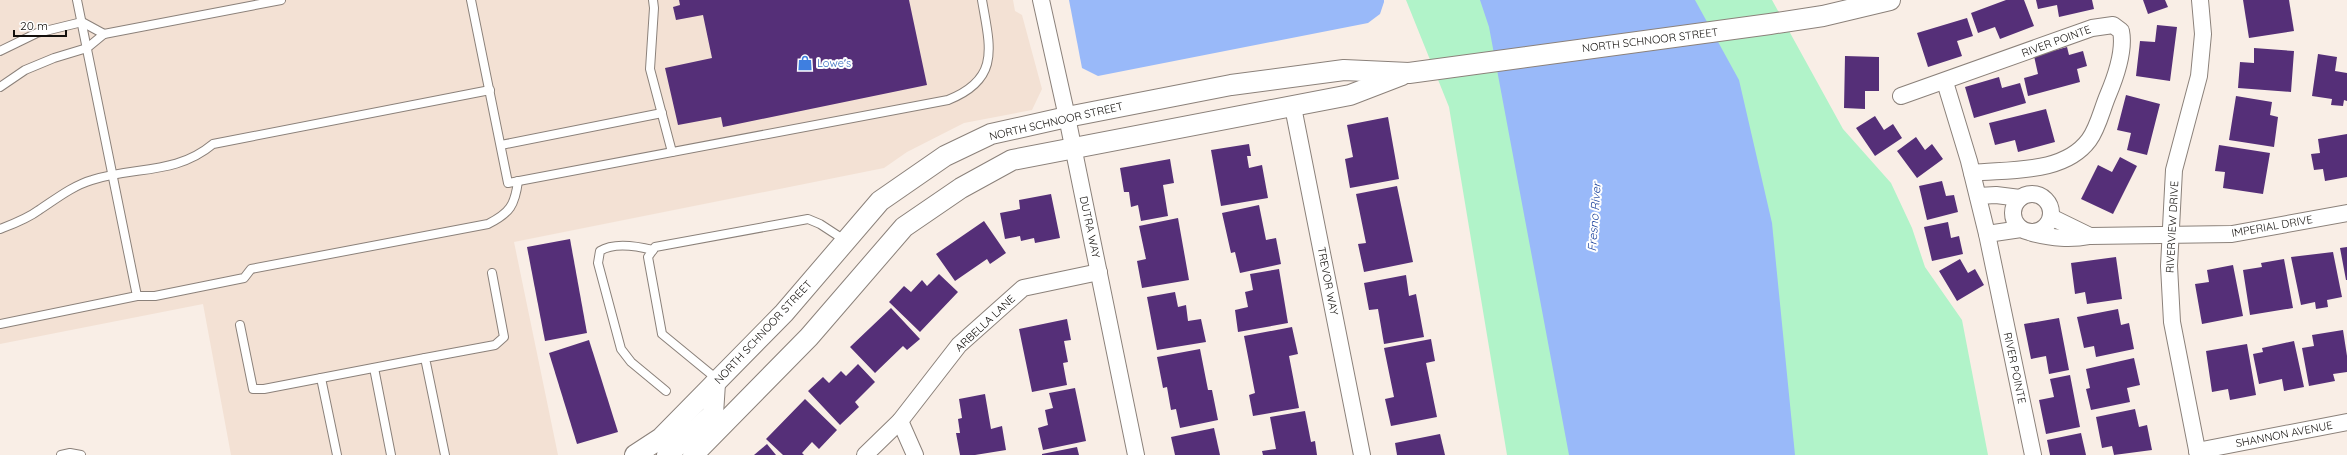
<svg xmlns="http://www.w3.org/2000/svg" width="2347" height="455" viewBox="0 0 2347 455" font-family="Quicksand,sans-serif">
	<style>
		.built { fill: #f3e1d4 }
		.green { fill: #b1f3c9 }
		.water { fill: #99b9f9 }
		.building { fill: #552f78 }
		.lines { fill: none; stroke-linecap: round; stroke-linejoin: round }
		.service-casing { stroke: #8b817a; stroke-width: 10 }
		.minor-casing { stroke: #8b817a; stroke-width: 18 }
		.tertiary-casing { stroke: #8b817a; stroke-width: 22 }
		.service { stroke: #fff; stroke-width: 8 }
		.minor { stroke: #fff; stroke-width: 16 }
		.tertiary { stroke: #fff; stroke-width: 20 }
		.labels { text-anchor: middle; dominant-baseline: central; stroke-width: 4; stroke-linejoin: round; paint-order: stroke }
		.street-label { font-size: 11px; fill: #13100d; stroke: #fff }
		.shop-label { font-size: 11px; fill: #366cbe; stroke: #fff; text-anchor: start }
		.water-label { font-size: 12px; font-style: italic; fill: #1d439d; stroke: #fff }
	</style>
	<rect width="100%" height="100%" fill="#f9eee6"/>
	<path class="built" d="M0 0H1013L1015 11 1022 15 1042 89 1032 110 964 123 907 152 884 168 514 242 558 455H231L203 304 0 344Z"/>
	<path class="green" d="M1406 0H1772L1843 129 1891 183 1912 228 1925 267 1962 320 1988 455H1507L1449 107Z"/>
	<g class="water">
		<path d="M1069 0H1384V2L1380 14 1368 23 1098 76 1082 68Z"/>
		<path d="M1480 0H1695L1739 80 1772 223 1795 455H1569L1489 27Z"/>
	</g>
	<g class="building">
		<path d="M679 0H909L927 85 723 127 721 117 678 125 665 68 712 58 703 15 676 20 673 7 680 5Z"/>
		<path d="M2006 0H2024L2034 26 2000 39 1995 27 1978 33 1971 13Z"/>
		<path d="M2036 0H2092L2094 9 2059 17 2057 5 2038 9Z"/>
		<path d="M2143 0H2165L2168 7 2148 14Z"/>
		<path d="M2243 0H2289L2294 31 2249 38Z"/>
		<path d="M1967 18 1973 36 1957 41 1962 56 1928 67 1917 33Z"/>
		<path d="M2157 25 2177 27 2170 81 2136 76 2140 41 2155 42Z"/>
		<path d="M2067 47 2069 55 2083 51 2087 66 2077 69 2080 82 2028 96 2024 78 2038 74 2034 56Z"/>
		<path d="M2254 48 2294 51 2291 92 2238 88 2240 62 2254 63Z"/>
		<path d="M2318 54 2337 57 2335 71 2347 73V101L2344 100 2343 106 2331 105 2332 99 2312 96Z"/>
		<path d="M1845 56 1879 57V91H1865V109L1844 108Z"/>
		<path d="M1999 77 2002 88 2020 83 2026 103 1974 118 1965 87Z"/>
		<path d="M2126 95 2160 104 2147 155 2127 150 2131 133 2117 130Z"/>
		<path d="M2236 96 2272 102 2270 115 2278 117 2274 147 2229 140Z"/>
		<path d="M2046 109 2055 142 2018 152 2015 140 1995 145 1989 123Z"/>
		<path d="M1875 116 1884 130 1893 124 1902 138 1875 156 1856 128Z"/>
		<path d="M1388 117 1399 179 1350 188 1345 159 1353 157 1347 125Z"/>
		<path d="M2347 134V177L2325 181 2323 169 2314 170 2311 154 2320 153 2318 139Z"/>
		<path d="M1916 137 1925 150 1932 144 1943 159 1917 178 1897 151Z"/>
		<path d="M1249 144 1251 156H1247L1249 168 1262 165 1268 198 1221 206 1211 150Z"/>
		<path d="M2219 145 2270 153 2263 194 2223 188 2225 172 2215 171Z"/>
		<path d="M2120 157 2137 166 2113 214 2081 199 2098 165 2112 172Z"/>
		<path d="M1170 159 1174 183 1163 185 1168 216 1141 221 1138 205 1131 207 1129 192H1124L1120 168Z"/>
		<path d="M1942 181 1946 196 1954 195 1958 212 1927 220 1919 186Z"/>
		<path d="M1397 186 1413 262 1364 272 1358 244 1366 243 1356 194Z"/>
		<path d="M1051 194 1060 238 1035 243 1034 238 1021 241 1020 236 1005 239 1000 213 1020 209 1019 200Z"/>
		<path d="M1259 205 1266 240 1276 238 1281 264 1240 273 1235 252 1231 253 1222 213Z"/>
		<path d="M1178 218 1189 280 1142 288 1137 261 1146 259 1139 226Z"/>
		<path d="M984 221 1006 253 990 264 987 259 955 281 936 254Z"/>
		<path d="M1948 222 1951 238 1959 236 1963 254 1932 261 1924 227Z"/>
		<path d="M570 239 587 333 545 341 527 247Z"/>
		<path d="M2347 247V280H2346L2340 248Z"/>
		<path d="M2333 252 2342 297 2327 300 2328 307 2316 309 2315 302 2301 305 2291 257Z"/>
		<path d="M2116 257 2122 299 2087 304 2085 292 2075 294 2071 263Z"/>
		<path d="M1960 259 1968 273 1975 269 1984 285 1957 301 1939 271Z"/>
		<path d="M2284 259 2293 308 2250 315 2243 270 2262 267 2261 263Z"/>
		<path d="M2233 265 2243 316 2202 324 2195 284 2209 282 2207 270Z"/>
		<path d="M1279 269 1288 323 1238 332 1235 310 1248 307 1245 292 1253 290 1250 274Z"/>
		<path d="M939 274 958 292 920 332 889 302 904 286 911 292 922 280 927 286Z"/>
		<path d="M1406 275 1409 296 1416 294 1424 337 1384 344 1378 309 1369 310 1364 283Z"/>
		<path d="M1175 292 1178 307 1186 305 1188 321 1201 319 1206 342 1157 350 1147 297Z"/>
		<path d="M891 308 920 339 907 350 903 346 875 373 850 347Z"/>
		<path d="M2118 309 2121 325 2129 323 2134 349 2096 357 2094 346 2084 348 2077 317Z"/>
		<path d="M2059 318 2069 370 2049 374 2046 356 2031 359 2024 324Z"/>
		<path d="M1067 319 1071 340 1064 341 1068 362 1063 363 1067 385 1032 392 1019 329Z"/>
		<path d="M1292 327 1298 354 1289 356 1299 408 1253 416 1249 395 1255 393 1244 336Z"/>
		<path d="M2343 330 2347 356V372L2333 374 2335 381 2309 386 2302 348 2314 346 2312 335Z"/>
		<path d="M1431 339 1435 361 1426 363 1437 417 1391 426 1385 399 1394 397 1384 348Z"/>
		<path d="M589 340 618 432 577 444 549 353Z"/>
		<path d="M2294 341 2304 387 2284 391 2282 379 2259 384 2253 354 2263 352 2262 348Z"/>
		<path d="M2247 344 2256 395 2230 400 2228 389 2212 392 2206 351Z"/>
		<path d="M1200 349 1208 390H1212L1218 420 1180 428 1176 409 1171 410 1167 387 1163 388 1157 357Z"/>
		<path d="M2134 358 2140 385 2127 388 2130 402 2091 410 2086 389 2090 388 2086 369Z"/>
		<path d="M858 364 875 382 855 402 859 407 840 425 808 391 823 377 829 383 841 371 846 376Z"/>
		<path d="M2070 375 2080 427 2046 434 2039 400 2054 397 2050 379Z"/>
		<path d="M1075 388 1086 441 1043 450 1038 428 1048 425 1045 410 1053 408 1049 393Z"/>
		<path d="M985 394 991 429 1002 426 1006 450 975 455H960L956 433H960L958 419 962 418 959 399Z"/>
		<path d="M805 399 837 430 819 449 812 442 802 453 804 455H783L766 439Z"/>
		<path d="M2135 409 2139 427 2147 425 2152 450 2114 455 2112 446 2102 448 2096 417Z"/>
		<path d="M1305 411 1311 442 1315 441 1317 455H1263L1262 451 1276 449 1270 417Z"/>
		<path d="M1214 428 1220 455H1175L1171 437Z"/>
		<path d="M2081 433 2086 455H2050L2047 440Z"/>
		<path d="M1440 434 1445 455H1397L1395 443Z"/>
		<path d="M767 444 776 455H754Z"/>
		<path d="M1077 447 1079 455H1042V454Z"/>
	</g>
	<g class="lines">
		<g class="service-casing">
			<g id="service">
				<path d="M471 0 508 183 948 100C1001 79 990 47 982 0"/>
				<path d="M653 0 654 8 650 69 672 152"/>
				<path d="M0 51 37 33 82 22 104 34"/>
				<path d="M0 87 25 70 54 58 87 48 104 34 281 0"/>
				<path d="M501 145 662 113"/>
				<path d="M0 229C13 224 27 219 39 210 56 199 72 186 92 180 135 166 176 175 213 144L490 90"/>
				<path d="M653 250C637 246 614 242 600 251L598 263 621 349 631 362 666 391"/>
				<path d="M137 296H155L244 278 251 269 488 224C510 213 515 205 518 181"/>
				<path d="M0 324 137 296 77 0"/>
				<path d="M240 325 253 389H264L425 358"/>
				<path d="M374 368 391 455"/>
				<path d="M321 378 337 455"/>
				<path d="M718 380 662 334 648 257 655 247 808 219 820 224 846 241"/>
				<path d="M61 455 70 453 81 455"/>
				<path d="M445 455 425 358 495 345 504 337 492 273"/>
			</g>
		</g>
		<g class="minor-casing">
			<g id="minor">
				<path d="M1041 0 1067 117 1136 455"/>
				<path d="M1945 82 1969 161 1987 234 2033 455"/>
				<path d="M1901 96 2092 28 2113 25 2121 31C2125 51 2116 76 2108 95 2102 109 2098 128 2089 140 2064 174 2010 169 1972 173"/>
				<path d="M1293 107 1362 455"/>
				<circle cx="2032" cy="213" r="19"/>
				<path d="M1978 196 1996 195 2020 198"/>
				<path d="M2051 217 2090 236"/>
				<path d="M2032 233C2053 238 2069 240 2090 236L2232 234 2347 213"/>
				<path d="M1987 234 2021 229"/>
				<path d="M900 421 915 455"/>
				<path d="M2197 451 2347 422"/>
				<path d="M865 455 900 421 959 345 1023 288 1099 272"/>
				<path d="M2198 455 2172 322 2169 266 2174 170 2199 76 2203 34 2200 0"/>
			</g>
		</g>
		<g class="tertiary-casing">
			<g id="tertiary">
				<path d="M635 455 661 438 784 313 880 201 945 156 991 134 1067 117 1231 85 1344 70 1409 73 1770 24 1823 16 1890 0"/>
				<path d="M667 455 713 414 715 383"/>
				<path d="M693 455 809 337 904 227 961 188 1012 160 1350 95 1402 75"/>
			</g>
		</g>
		<use href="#service" class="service"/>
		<use href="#minor" class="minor"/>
		<use href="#tertiary" class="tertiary"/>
	</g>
	<defs>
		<g id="shop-bare" transform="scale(1.2)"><path d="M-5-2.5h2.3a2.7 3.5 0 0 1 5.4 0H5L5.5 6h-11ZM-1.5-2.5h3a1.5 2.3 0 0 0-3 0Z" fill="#3f7fe0" stroke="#fff" stroke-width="2.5" paint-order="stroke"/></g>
	</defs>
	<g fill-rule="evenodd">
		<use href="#shop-bare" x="805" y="63"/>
	</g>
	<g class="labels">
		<g class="street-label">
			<text transform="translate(1650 40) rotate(-7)">NORTH SCHNOOR STREET</text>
			<text transform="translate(2056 41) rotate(-20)">RIVER POINTE</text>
			<text transform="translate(1056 121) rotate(-13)">NORTH SCHNOOR STREET</text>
			<text transform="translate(2272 226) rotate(-10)">IMPERIAL DRIVE</text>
			<text transform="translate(1090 227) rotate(78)">DUTRA WAY</text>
			<text transform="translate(2172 227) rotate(-87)">RIVERVIEW DRIVE</text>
			<text transform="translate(1328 281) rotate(79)">TREVOR WAY</text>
			<text transform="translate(985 323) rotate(-43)">ARBELLA LANE</text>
			<text transform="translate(763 332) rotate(-47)">NORTH SCHNOOR STREET</text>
			<text transform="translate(2015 368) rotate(78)">RIVER POINTE</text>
			<text transform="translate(2284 434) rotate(-11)">SHANNON AVENUE</text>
		</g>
		<g class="shop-label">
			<text x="817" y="63">Lowe's</text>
		</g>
		<g class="water-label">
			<text transform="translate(1594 217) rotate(-86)">Fresno River</text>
		</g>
	</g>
	<path d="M14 30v6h52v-6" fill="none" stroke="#13100d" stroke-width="2"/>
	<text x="20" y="30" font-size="12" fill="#13100d" stroke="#ffffff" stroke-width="3" paint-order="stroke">20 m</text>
</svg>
